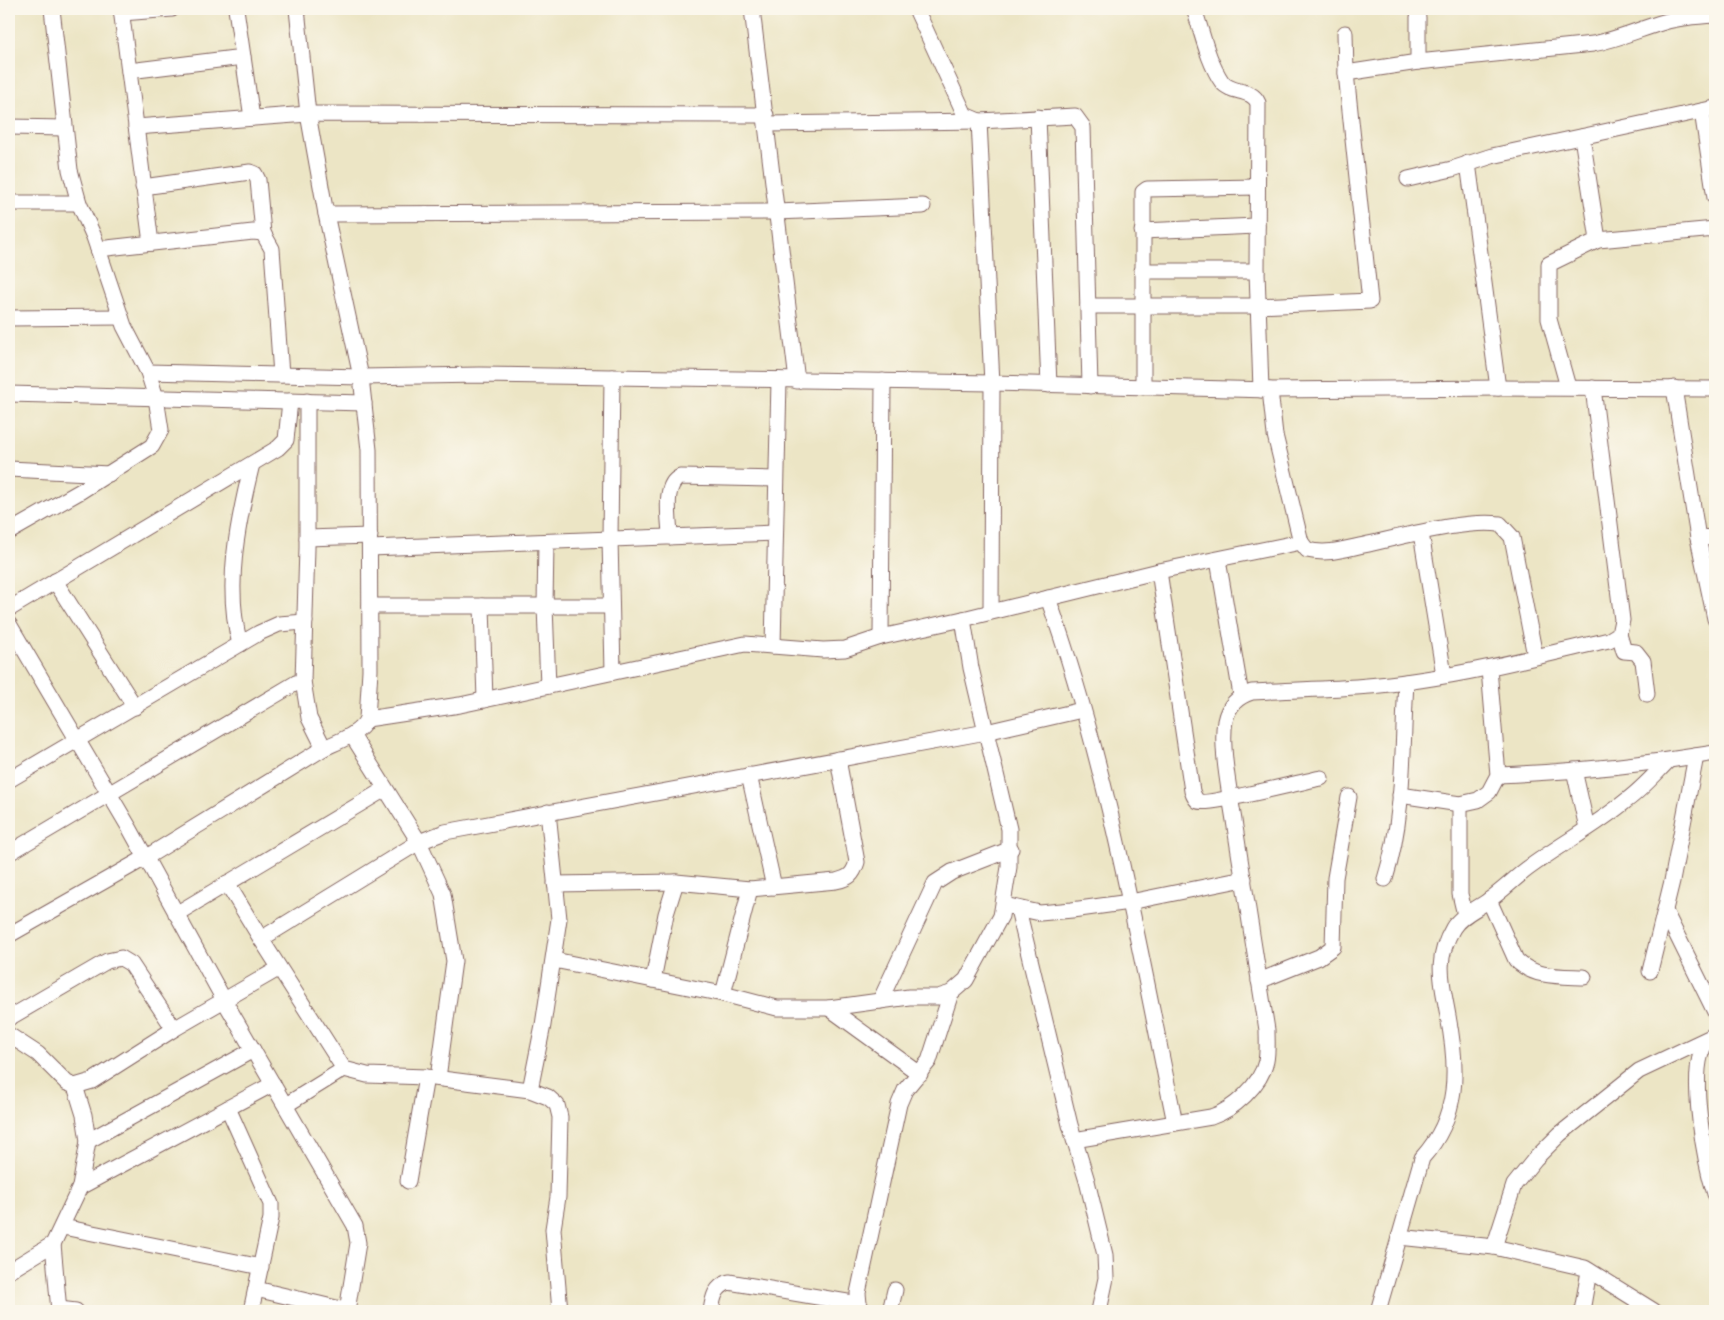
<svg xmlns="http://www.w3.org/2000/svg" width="1724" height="1320" viewBox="0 0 1724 1320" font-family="'Playpen Sans',sans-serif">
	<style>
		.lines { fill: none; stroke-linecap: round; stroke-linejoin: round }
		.minor-casing { stroke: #836461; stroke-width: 17 }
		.minor { stroke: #fff; stroke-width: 15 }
	</style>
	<rect width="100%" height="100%" fill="#fbf7ec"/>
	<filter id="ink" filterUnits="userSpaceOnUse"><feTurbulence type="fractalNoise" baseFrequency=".02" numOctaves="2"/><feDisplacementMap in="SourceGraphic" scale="10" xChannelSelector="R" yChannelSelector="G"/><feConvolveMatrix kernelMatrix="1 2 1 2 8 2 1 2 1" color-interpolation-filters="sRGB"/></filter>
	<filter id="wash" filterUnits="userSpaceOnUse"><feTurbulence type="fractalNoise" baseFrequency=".0096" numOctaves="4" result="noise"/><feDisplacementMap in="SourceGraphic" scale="20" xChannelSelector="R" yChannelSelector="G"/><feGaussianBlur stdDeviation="1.12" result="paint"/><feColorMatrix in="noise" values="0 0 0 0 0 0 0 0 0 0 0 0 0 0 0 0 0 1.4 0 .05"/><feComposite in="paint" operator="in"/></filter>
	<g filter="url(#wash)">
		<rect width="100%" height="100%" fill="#ece5c5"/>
	</g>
	<g filter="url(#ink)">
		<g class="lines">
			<g class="minor-casing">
				<g id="minor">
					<path d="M121 9 151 243"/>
					<path d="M236 9 252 118"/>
					<path d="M752 9 797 381"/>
					<path d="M916 9 965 115 979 121 992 383 991 611"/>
					<path d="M1194 9C1202 32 1208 62 1222 82 1231 94 1252 88 1258 103L1257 271 1261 390"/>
					<path d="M122 13 172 9"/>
					<path d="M1418 62 1593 44C1618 39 1640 29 1664 22 1681 17 1698 16 1715 15"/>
					<path d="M129 71 243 57"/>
					<path d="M1346 73 1418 62V17"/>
					<path d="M1702 111 1715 198"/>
					<path d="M1038 117 1049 385"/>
					<path d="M767 124 979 121 1075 116 1083 127 1090 386"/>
					<path d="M9 127 65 128"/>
					<path d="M136 127 308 114 766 115"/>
					<path d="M1582 137 1598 240"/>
					<path d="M1468 163 1498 388"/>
					<path d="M1408 179 1452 169 1492 156 1715 108"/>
					<path d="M143 187 250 172 255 174 258 180 263 233"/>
					<path d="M9 203H79"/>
					<path d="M326 214 777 212 923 206"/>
					<path d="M1142 231 1257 226"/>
					<path d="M98 249 253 232 263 233 272 249 281 375"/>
					<path d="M1142 271H1257"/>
					<path d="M1088 306H1257L1370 301 1346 73 1345 33"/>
					<path d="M9 318 121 317"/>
					<path d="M148 372 361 377 480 375 992 383 1270 390 1498 388 1715 389"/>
					<path d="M612 377 610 539 613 672"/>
					<path d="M1143 387V192L1147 189 1257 187"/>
					<path d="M1568 387 1549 319V264L1598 240 1715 229"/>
					<path d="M1674 388 1698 538 1715 619"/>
					<path d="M1270 390 1275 435 1301 542 1307 550C1327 555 1345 549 1364 545 1401 537 1465 519 1500 524L1512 537 1535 656"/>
					<path d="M9 394 364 403"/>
					<path d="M307 401V548L303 681 309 718 324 748"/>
					<path d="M9 469 109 474"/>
					<path d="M9 532 81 491 152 446 161 430 156 398 148 372 124 326 94 237 79 203 70 170 52 9"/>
					<path d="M1421 533 1444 675"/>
					<path d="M670 537C670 520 662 485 680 477L776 479"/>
					<path d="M307 538 370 536"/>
					<path d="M1698 538 1715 537"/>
					<path d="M546 542 545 606 548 686"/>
					<path d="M370 548 775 533"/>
					<path d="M1218 560 1241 695"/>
					<path d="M1159 571 1192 791C1193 794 1195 799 1198 801 1206 806 1305 781 1321 778"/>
					<path d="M55 581 135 707"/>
					<path d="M1048 598C1108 766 1139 948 1175 1123"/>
					<path d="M370 606H611"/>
					<path d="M482 606 485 700"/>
					<path d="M9 609 278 448 286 440 290 401"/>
					<path d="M9 624 130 829 224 1000 355 1226 358 1243 347 1311"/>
					<path d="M1619 634 1624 651 1636 652 1643 661 1647 694"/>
					<path d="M881 637 883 381"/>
					<path d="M240 644C224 586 238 521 252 464"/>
					<path d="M773 646 779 380"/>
					<path d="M367 719 460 705 745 644 823 650 845 649 881 637 963 619"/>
					<path d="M352 735 419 842 443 894 454 961 438 1078"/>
					<path d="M1574 770 1587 828"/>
					<path d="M749 775 774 887"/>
					<path d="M1498 775C1571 772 1643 765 1715 753"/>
					<path d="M9 780 259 633 279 624 305 622"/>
					<path d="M1400 795 1460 804 1478 800 1489 792 1498 775 1489 669"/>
					<path d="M1460 804V894L1465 915"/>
					<path d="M9 853 296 683 303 681"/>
					<path d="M1385 879C1405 816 1402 748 1406 682"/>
					<path d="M227 883 261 939"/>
					<path d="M555 884 676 882 750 889 836 881C849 878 853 875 857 862L838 759"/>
					<path d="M1489 900 1516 960C1534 978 1560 976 1584 977"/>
					<path d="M1009 906 1040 913 1072 910 1130 902 1244 879"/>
					<path d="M1018 909 1070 1125 1087 1181 1105 1255 1106 1278 1099 1311"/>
					<path d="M1665 911 1715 1012"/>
					<path d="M176 914 385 789"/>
					<path d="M9 935 145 858 324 748C339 741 360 734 367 719L370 670 369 450 361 377 326 214 308 114 297 9"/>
					<path d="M554 960 723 994 777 1008H829L909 997H938L951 993 966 980 1001 916 1009 867V829L971 668 963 619 1159 571 1301 542"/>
					<path d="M1650 971 1672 881 1696 756"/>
					<path d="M653 980 666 914 676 882"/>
					<path d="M1259 981 1319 957 1333 947 1335 878 1349 797"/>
					<path d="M723 994 750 889"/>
					<path d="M880 1001 935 883 952 872 1011 849"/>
					<path d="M829 1008 920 1074"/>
					<path d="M9 1018 107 961 121 958 131 964 174 1029"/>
					<path d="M9 1035 38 1054 67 1083 75 1086 92 1081 174 1029 278 969"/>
					<path d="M1712 1036C1709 1040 1705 1044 1703 1048 1689 1078 1705 1163 1715 1194"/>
					<path d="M530 1090 543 1025 559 919 548 812"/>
					<path d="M286 1105 344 1069"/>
					<path d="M228 1108 271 1204V1218L251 1311"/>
					<path d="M1074 1140 1211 1117C1233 1110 1261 1085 1266 1061 1268 1051 1267 1040 1267 1030 1256 962 1246 895 1235 827 1231 799 1220 748 1225 721 1228 706 1238 696 1252 692 1308 689 1363 689 1419 680 1483 671 1546 654 1609 640L1619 634 1622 620 1593 388"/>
					<path d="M88 1141 253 1050"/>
					<path d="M408 1181 426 1077"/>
					<path d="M80 1187 273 1084"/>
					<path d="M63 1227 261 1267"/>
					<path d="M1399 1237 1494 1247 1585 1268 1654 1311"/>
					<path d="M53 1244 59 1311"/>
					<path d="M1494 1247 1514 1185 1535 1159 1560 1134 1639 1071 1711 1037"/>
					<path d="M9 1271 53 1244 80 1187 88 1141 84 1115 75 1086"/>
					<path d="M256 1289 349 1311"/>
					<path d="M59 1309 76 1311"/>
					<path d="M560 1311 553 1229 558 1197 560 1117 557 1105 548 1097 530 1090 426 1077 367 1075 344 1069 261 939 419 842 445 832 986 732 1082 710"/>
					<path d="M711 1311C713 1297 715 1287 729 1282L859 1304"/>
					<path d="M863 1311 859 1304 858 1293 899 1104 905 1090 929 1061 951 993"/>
					<path d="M890 1311 895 1290"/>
					<path d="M1378 1311 1422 1158C1460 1116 1458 1068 1448 1016 1442 981 1434 961 1453 928 1461 915 1477 909 1489 900 1502 891 1514 879 1527 869 1559 845 1596 826 1627 800 1642 789 1655 774 1668 761"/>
					<path d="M1582 1311 1589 1271"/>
				</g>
			</g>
			<use href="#minor" class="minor"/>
		</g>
	</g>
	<rect width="1724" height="1320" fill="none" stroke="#fbf7ec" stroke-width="30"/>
</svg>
